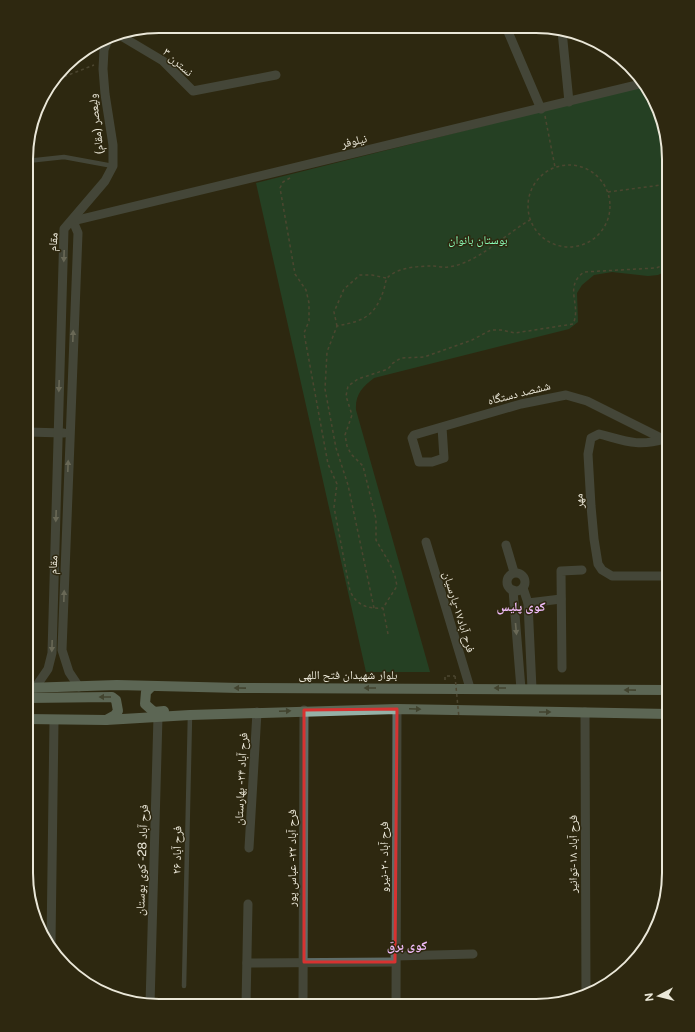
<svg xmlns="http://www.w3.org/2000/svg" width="695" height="1032" viewBox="0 0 695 1032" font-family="'Public Sans','Noto Naskh Arabic',sans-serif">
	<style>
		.green { fill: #1b5e3a }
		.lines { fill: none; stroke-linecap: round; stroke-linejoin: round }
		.path { stroke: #716c57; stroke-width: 1.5; stroke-dasharray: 3 3; stroke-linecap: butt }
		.lane { stroke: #5f6c68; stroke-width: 4.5 }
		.street { stroke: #5f6c68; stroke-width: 9 }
		.primary { stroke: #95b1a7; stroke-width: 10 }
		.path-bridge { stroke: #716c57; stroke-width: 1.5; stroke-dasharray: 3 3; stroke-linecap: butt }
		.oneway { fill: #b2b6ab }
		.oneway2 { fill: #5c6654 }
		.marked { fill: none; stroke: #d73231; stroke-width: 3; stroke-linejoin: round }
		.labels { text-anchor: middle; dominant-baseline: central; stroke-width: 3; stroke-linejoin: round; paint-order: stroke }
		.street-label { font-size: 12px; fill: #eae7d8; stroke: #2e2810 }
		.park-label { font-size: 12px; fill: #89fcb7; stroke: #2e2810 }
		.neighbourhood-label { font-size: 13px; font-weight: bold; fill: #efbbf8; stroke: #2e2810 }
		.rim { fill: none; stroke: #eae7d8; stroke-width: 2 }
	</style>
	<rect width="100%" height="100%" fill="#2e2810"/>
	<path class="green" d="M642 86 659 108 669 159V270L658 275 648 276 612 272 594 275 582 285 577 293 578 322 569 329 374 378C362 387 355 395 356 410L430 672H366L256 183Z"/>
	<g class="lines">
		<g class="path">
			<path d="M53 81 94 65"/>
			<path d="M545 116 555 167"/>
			<circle cx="569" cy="206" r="41"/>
			<path d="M290 178 283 182 280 188 295 274 306 290 309 303V321L304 333 328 464 337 484 334 507 350 591C357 606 368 609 383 608"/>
			<path d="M608 192 669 184"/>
			<path d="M337 326 334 312 344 289 360 275H372L386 278"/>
			<path d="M374 608 348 485 336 448 325 389 327 352 337 326C363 321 375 317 384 289 386 282 385 278 392 274 403 267 421 266 433 266 438 266 444 268 448 267 477 264 505 234 530 220"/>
			<path d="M388 634 383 608 397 586 395 576 390 564 376 540V519L363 466 351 454 347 446 345 435 352 415 346 396 348 386 358 379 388 369 393 363 401 358 424 357 472 340 491 330H501L515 333 573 324C582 305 563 287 584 272L656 268 669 263"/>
			<path d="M445 680V676H455"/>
		</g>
		<g class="lane">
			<path d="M27 161 64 157 113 166"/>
			<path d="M184 986 190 715"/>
		</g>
		<g class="street">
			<path d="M506 27 541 109"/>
			<path d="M562 31 569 102"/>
			<path d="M116 33 163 61 193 91 276 75"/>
			<path d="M73 221 640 84"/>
			<path d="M73 221 78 233 62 650 69 672 79 687"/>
			<path d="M442 427 444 458 432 462H419L412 438 414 435 521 404 566 395 587 401 669 442"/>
			<path d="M27 432 64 433"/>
			<path d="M665 439C637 447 626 441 599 434L591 438 588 454 591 506 594 539 598 564 602 570 612 576H669"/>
			<path d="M426 542 470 688"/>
			<path d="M506 545 514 572"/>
			<circle cx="516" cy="582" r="9"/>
			<path d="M523 588 528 603 532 689"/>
			<path d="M513 590 521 689"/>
			<path d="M528 603 561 599"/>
			<path d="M562 668 561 571 582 570"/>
			<path d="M35 688 48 669 52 653 64 229 105 181 113 166V145L105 94 103 69 104 50 109 37"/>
			<path d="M585 712 586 996"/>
			<path d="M249 848 257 712"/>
			<path d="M51 943 54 721"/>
			<path d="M395 956 473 954"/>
			<path d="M247 963 395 962"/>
			<path d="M150 1005 158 716"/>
			<path d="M246 1005 248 904"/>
			<path d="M303 1005 304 710"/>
			<path d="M396 1006 397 709"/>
		</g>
		<g class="primary">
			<path d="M152 686 146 692 145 704 154 712 164 711"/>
			<path d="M26 688 117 685 239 688 669 690"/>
			<path d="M26 698 112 697 116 700 118 711 115 715 106 720"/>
			<path d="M26 719 106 720 190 715 397 709 669 714"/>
		</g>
		<path class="path-bridge" d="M455 676 459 718"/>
	</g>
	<defs><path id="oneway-solid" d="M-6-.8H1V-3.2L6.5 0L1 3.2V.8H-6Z"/></defs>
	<g class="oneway">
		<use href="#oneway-solid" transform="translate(64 256) rotate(92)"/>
		<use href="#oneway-solid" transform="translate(73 336) rotate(-88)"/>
		<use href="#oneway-solid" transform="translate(59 386) rotate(92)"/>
		<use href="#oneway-solid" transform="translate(68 466) rotate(-88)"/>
		<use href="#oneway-solid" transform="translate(56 516) rotate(92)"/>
		<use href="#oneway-solid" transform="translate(64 596) rotate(-88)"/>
		<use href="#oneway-solid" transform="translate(516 629) rotate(85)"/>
		<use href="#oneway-solid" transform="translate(52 646) rotate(92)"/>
	</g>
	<g class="oneway2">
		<use href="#oneway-solid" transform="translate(240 688) rotate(-179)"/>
		<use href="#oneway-solid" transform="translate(370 688) rotate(-180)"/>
		<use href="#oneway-solid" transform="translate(500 688) rotate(-180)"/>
		<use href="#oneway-solid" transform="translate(630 690) rotate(-179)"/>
		<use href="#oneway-solid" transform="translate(105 697) rotate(180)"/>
		<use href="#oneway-solid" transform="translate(415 709) rotate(2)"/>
		<use href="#oneway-solid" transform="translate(285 711) rotate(-2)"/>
		<use href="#oneway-solid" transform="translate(545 712)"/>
	</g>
	<path d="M0 0H695V1032H0ZM397 709 395 962H304V710Z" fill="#2e2810" fill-opacity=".55" fill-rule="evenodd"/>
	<path class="marked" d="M397 709 395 962H304V710Z"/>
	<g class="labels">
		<g class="street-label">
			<text transform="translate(178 62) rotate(42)">نسترن ۳</text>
			<text transform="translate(96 124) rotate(-97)">ولیعصر (مقام)</text>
			<text transform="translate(354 141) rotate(-13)">نیلوفر</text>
			<text transform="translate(53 242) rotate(-85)">مقام</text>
			<text transform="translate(519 393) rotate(-14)">ششصد دستگاه</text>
			<text transform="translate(579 501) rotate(-94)">مهر</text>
			<text transform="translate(53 565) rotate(-88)">مقام</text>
			<text transform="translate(459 612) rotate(73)">فرح آباد۱۷-پارسیان</text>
			<text x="348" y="675">بلوار شهیدان فتح اللهی</text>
			<text transform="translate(241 779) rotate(-87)">فرح آباد ۲۴ - بهارستان</text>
			<text transform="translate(177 850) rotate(-89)">فرح آباد ۲۶</text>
			<text transform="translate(573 854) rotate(-90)">فرح آباد ۱۸-توانیر</text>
			<text transform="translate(384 857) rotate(-90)">فرح آباد ۲۰-نیرو</text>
			<text transform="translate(292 858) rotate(-90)">فرح آباد ۲۲ - عباس پور</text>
			<text transform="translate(142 860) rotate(-88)">فرح آباد 28 - کوی بوستان</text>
		</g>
		<g class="park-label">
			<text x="478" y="240">بوستان بانوان</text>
		</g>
		<g class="neighbourhood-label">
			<text x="521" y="606">کوی پلیس</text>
			<text x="407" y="945">کوی برق</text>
		</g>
	</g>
	<path d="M0 0H695V1032H0ZM159 33H536A126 126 0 0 1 662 159V873A126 126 0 0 1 536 999H159A126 126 0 0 1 33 873V159A126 126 0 0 1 159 33Z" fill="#2e2810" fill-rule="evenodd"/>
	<path class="rim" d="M159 33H536A126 126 0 0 1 662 159V873A126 126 0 0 1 536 999H159A126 126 0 0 1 33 873V159A126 126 0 0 1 159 33Z"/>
	<g transform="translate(659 996) rotate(263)" stroke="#2e2810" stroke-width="3" paint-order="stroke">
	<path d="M0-3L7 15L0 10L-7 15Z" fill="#eae7d8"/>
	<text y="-6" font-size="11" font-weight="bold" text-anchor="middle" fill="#eae7d8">N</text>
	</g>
</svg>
